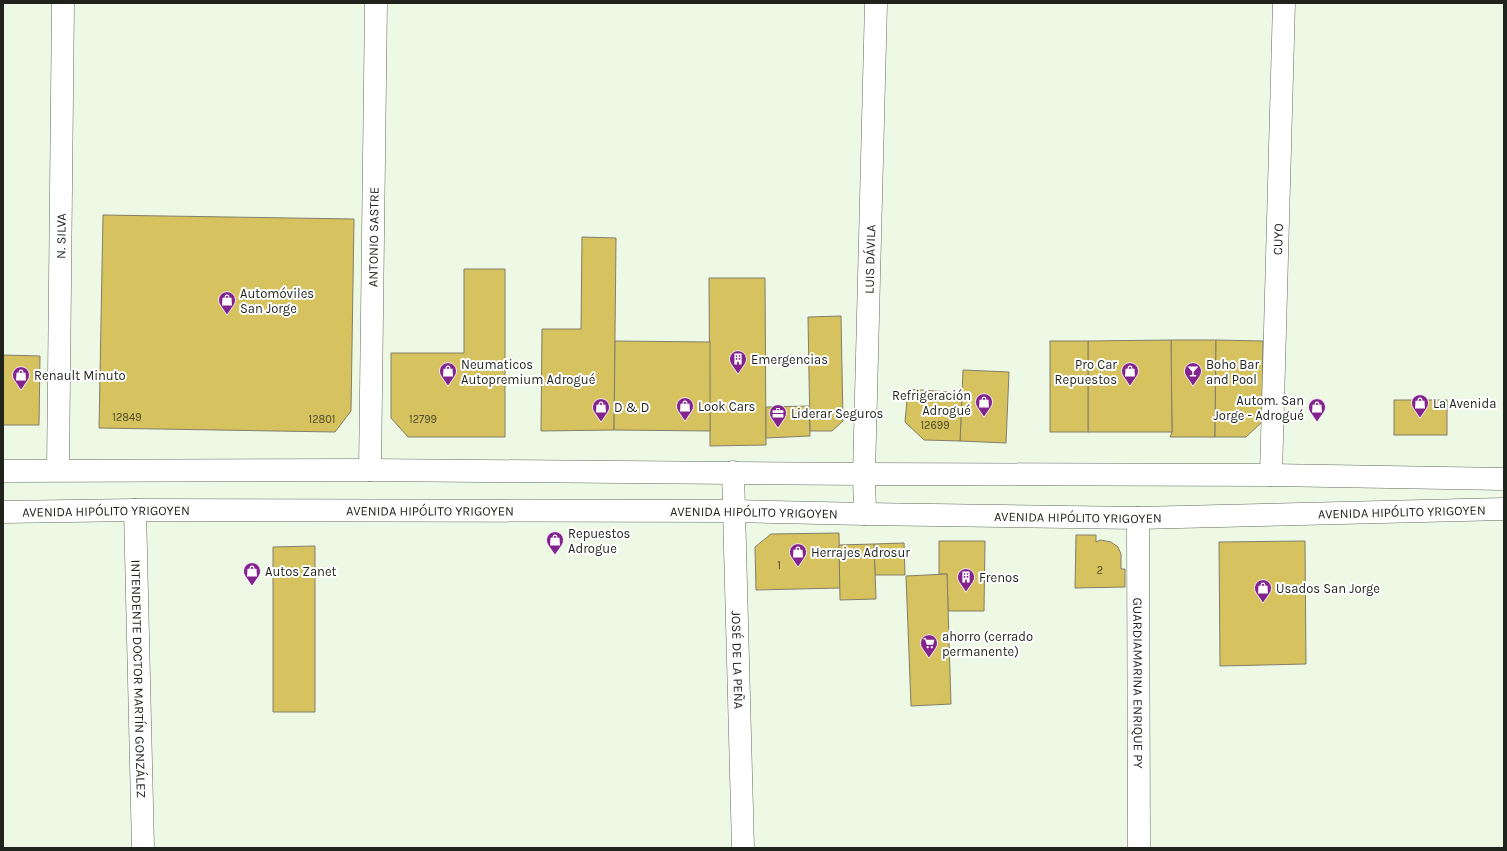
<svg xmlns="http://www.w3.org/2000/svg" width="1507" height="851" viewBox="0 0 1507 851" font-family="Karla,sans-serif">
	<style>
		.building { fill: #d6c25e; stroke: #827e6b }
		.lines { fill: none; stroke-linecap: round; stroke-linejoin: round }
		.minor-casing { stroke: #636d5c; stroke-width: 23 }
		.primary-casing { stroke: #636d5c; stroke-width: 23 }
		.minor { stroke: #fff; stroke-width: 22 }
		.primary { stroke: #fff; stroke-width: 22 }
		.labels { text-anchor: middle; dominant-baseline: central; stroke-width: 4; stroke-linejoin: round; paint-order: stroke }
		.number-label { font-size: 11px; fill: #4d4b2c }
		.street-label { font-size: 13px; fill: #1f231c; stroke: #fff }
		.poi-label { font-size: 13px; fill: #1f231c; stroke: #fff; text-anchor: start }
	</style>
	<rect width="100%" height="100%" fill="#edf9e5"/>
	<g class="building">
		<path d="M103 215 354 219 351 411 335 432 99 428Z"/>
		<path d="M582 237 616 238 614 430 541 431 542 329H581Z"/>
		<path d="M464 269H505V437H408L391 418V353H464Z"/>
		<path d="M709 278H765L766 445 710 446Z"/>
		<path d="M841 316 843 421 832 431H810L808 317Z"/>
		<path d="M1171 340H1216L1215 437H1170L1172 432Z"/>
		<path d="M1171 340 1172 432H1088V341Z"/>
		<path d="M1216 340 1263 341 1262 422 1246 437H1215Z"/>
		<path d="M615 341 710 342V431L614 430Z"/>
		<rect x="1050" y="341" width="38" height="91"/>
		<path d="M3 355 40 356 39 425H3Z"/>
		<path d="M963 370 1009 372 1006 443 960 441Z"/>
		<path d="M908 389 962 393 960 441 924 440 905 422Z"/>
		<rect x="1394" y="400" width="53" height="35"/>
		<path d="M809 406 810 436 766 438V407Z"/>
		<path d="M839 533 840 588 756 590 755 547 771 534Z"/>
		<path d="M1076 535H1096V542L1100 540 1106 541 1111 542 1118 547 1121 554V569H1125V587L1075 588Z"/>
		<path d="M939 541H985L984 611H948L947 574H939Z"/>
		<path d="M1305 541 1306 664 1220 666 1219 542Z"/>
		<path d="M904 543 905 575H875L874 544Z"/>
		<path d="M874 544 876 599 840 600 839 545Z"/>
		<path d="M315 546V712H273V547Z"/>
		<path d="M947 574 951 704 911 706 906 576Z"/>
	</g>
	<g class="lines">
		<g class="minor-casing">
			<g id="minor">
				<path id="s1" d="M58 470 63 3"/>
				<path id="s2" d="M370 470 376 3"/>
				<path id="s3" d="M733 472 743 848"/>
				<path id="s4" d="M1271 475 1284 3"/>
				<path id="s5" d="M135 510 143 848"/>
				<path id="s6" d="M865 514 864 474 876 3"/>
				<path id="s7" d="M1138 518 1139 848"/>
			</g>
		</g>
		<g class="primary-casing">
			<g id="primary">
				<path d="M3 471 370 470 864 474 1271 475 1504 479"/>
				<path id="s8" d="M3 512 135 510 734 511 865 514 1138 518 1504 509"/>
			</g>
		</g>
		<use href="#minor" class="minor"/>
		<use href="#primary" class="primary"/>
	</g>
	<defs>
		<g id="shop-pin" transform="scale(0.9)"><path d="M0 17L-7.5 6A9.5 9.5 0 1 1 7.5 6Z" fill="#83238d" stroke="#fff"/><path d="M-5-2.5h2.3a2.7 3.5 0 0 1 5.4 0H5L5.5 6h-11ZM-1.5-2.5h3a1.5 2.3 0 0 0-3 0Z" fill="#fff"/></g>
		<g id="building-pin" transform="scale(0.9)"><path d="M0 17L-7.5 6A9.5 9.5 0 1 1 7.5 6Z" fill="#83238d" stroke="#fff"/><path d="M-4-6H4V6H1V3H-1V6H-4ZM-2.5-4.3h1.7v1.8h-1.7ZM.8-4.3h1.7v1.8H.8ZM-2.5-1h1.7V.8h-1.7ZM.8-1h1.7V.8H.8Z" fill="#fff"/></g>
		<g id="bar-pin" transform="scale(0.9)"><path d="M0 17L-7.5 6A9.5 9.5 0 1 1 7.5 6Z" fill="#83238d" stroke="#fff"/><path d="M-6-5H6L.8 .8V4.5H3.5V6h-7V4.5H-.8V.8Z" fill="#fff"/></g>
		<g id="office-pin" transform="scale(0.9)"><path d="M0 17L-7.5 6A9.5 9.5 0 1 1 7.5 6Z" fill="#83238d" stroke="#fff"/><path d="M-6-3h4V-5.5h4V-3h4V5H-6ZM-1-4.5V-3h2v-1.5ZM-6 0V1H6V0Z" fill="#fff"/></g>
		<g id="supermarket-pin" transform="scale(0.9)"><path d="M0 17L-7.5 6A9.5 9.5 0 1 1 7.5 6Z" fill="#83238d" stroke="#fff"/><path d="M-6-5.5h2.5l.6 2H6L4.5 2H-2.5L-4.4-4H-6ZM-1.5 3.2a1.3 1.3 0 1 0 .1 0ZM3 3.2a1.3 1.3 0 1 0 .1 0Z" fill="#fff"/></g>
	</defs>
	<g fill-rule="evenodd">
		<use href="#shop-pin" x="227" y="300"/>
		<use href="#building-pin" x="738" y="359"/>
		<use href="#shop-pin" x="448" y="371"/>
		<use href="#shop-pin" x="1130" y="371"/>
		<use href="#bar-pin" x="1193" y="371"/>
		<use href="#shop-pin" x="21" y="375"/>
		<use href="#shop-pin" x="984" y="402"/>
		<use href="#shop-pin" x="1420" y="403"/>
		<use href="#shop-pin" x="685" y="406"/>
		<use href="#shop-pin" x="601" y="407"/>
		<use href="#shop-pin" x="1317" y="407"/>
		<use href="#office-pin" x="778" y="413"/>
		<use href="#shop-pin" x="555" y="540"/>
		<use href="#shop-pin" x="798" y="552"/>
		<use href="#shop-pin" x="252" y="571"/>
		<use href="#building-pin" x="966" y="577"/>
		<use href="#shop-pin" x="1263" y="588"/>
		<use href="#supermarket-pin" x="929" y="643"/>
	</g>
	<g class="labels">
		<g class="number-label">
			<text x="127" y="417">12849</text>
			<text x="322" y="419">12801</text>
			<text x="423" y="419">12799</text>
			<text x="935" y="425">12699</text>
			<text x="779" y="565">1</text>
			<text x="1100" y="570">2</text>
		</g>
		<g class="street-label">
			<text stroke="none"><textPath href="#s1" startOffset="234">N. SILVA</textPath></text>
			<text stroke="none"><textPath href="#s2" startOffset="233">ANTONIO SASTRE</textPath></text>
			<text stroke="none"><textPath href="#s4" startOffset="236">CUYO</textPath></text>
			<text stroke="none"><textPath href="#s6" startOffset="255">LUIS DÁVILA</textPath></text>
			<text stroke="none"><textPath href="#s8" startOffset="427">AVENIDA HIPÓLITO YRIGOYEN</textPath></text>
			<text stroke="none"><textPath href="#s8" startOffset="103">AVENIDA HIPÓLITO YRIGOYEN</textPath></text>
			<text stroke="none"><textPath href="#s8" startOffset="1399">AVENIDA HIPÓLITO YRIGOYEN</textPath></text>
			<text stroke="none"><textPath href="#s8" startOffset="751">AVENIDA HIPÓLITO YRIGOYEN</textPath></text>
			<text stroke="none"><textPath href="#s8" startOffset="1075">AVENIDA HIPÓLITO YRIGOYEN</textPath></text>
			<text stroke="none"><textPath href="#s3" startOffset="188">JOSÉ DE LA PEÑA</textPath></text>
			<text stroke="none"><textPath href="#s5" startOffset="169">INTENDENTE DOCTOR MARTÍN GONZÁLEZ</textPath></text>
			<text stroke="none"><textPath href="#s7" startOffset="165">GUARDIAMARINA ENRIQUE PY</textPath></text>
		</g>
		<g class="poi-label">
			<text x="240" y="293">Automóviles<tspan x="240" dy="15">San Jorge</tspan></text>
			<text x="751" y="359">Emergencias</text>
			<text x="461" y="364">Neumaticos<tspan x="461" dy="15">Autopremium Adrogué</tspan></text>
			<text x="1117" y="364" text-anchor="end">Pro Car<tspan x="1117" dy="15">Repuestos</tspan></text>
			<text x="1206" y="364">Boho Bar<tspan x="1206" dy="15">and Pool</tspan></text>
			<text x="34" y="375">Renault Minuto</text>
			<text x="971" y="395" text-anchor="end">Refrigeración<tspan x="971" dy="15">Adrogué</tspan></text>
			<text x="1304" y="400" text-anchor="end">Autom. San<tspan x="1304" dy="15">Jorge - Adrogué</tspan></text>
			<text x="1433" y="403">La Avenida</text>
			<text x="698" y="406">Look Cars</text>
			<text x="614" y="407">D &amp; D</text>
			<text x="791" y="413">Liderar Seguros</text>
			<text x="568" y="533">Repuestos<tspan x="568" dy="15">Adrogue</tspan></text>
			<text x="811" y="552">Herrajes Adrosur</text>
			<text x="265" y="571">Autos Zanet</text>
			<text x="979" y="577">Frenos</text>
			<text x="1276" y="588">Usados San Jorge</text>
			<text x="942" y="636">ahorro (cerrado<tspan x="942" dy="15">permanente)</tspan></text>
		</g>
	</g>
	<rect width="1507" height="851" fill="none" stroke="#1f231c" stroke-width="8"/>
</svg>
